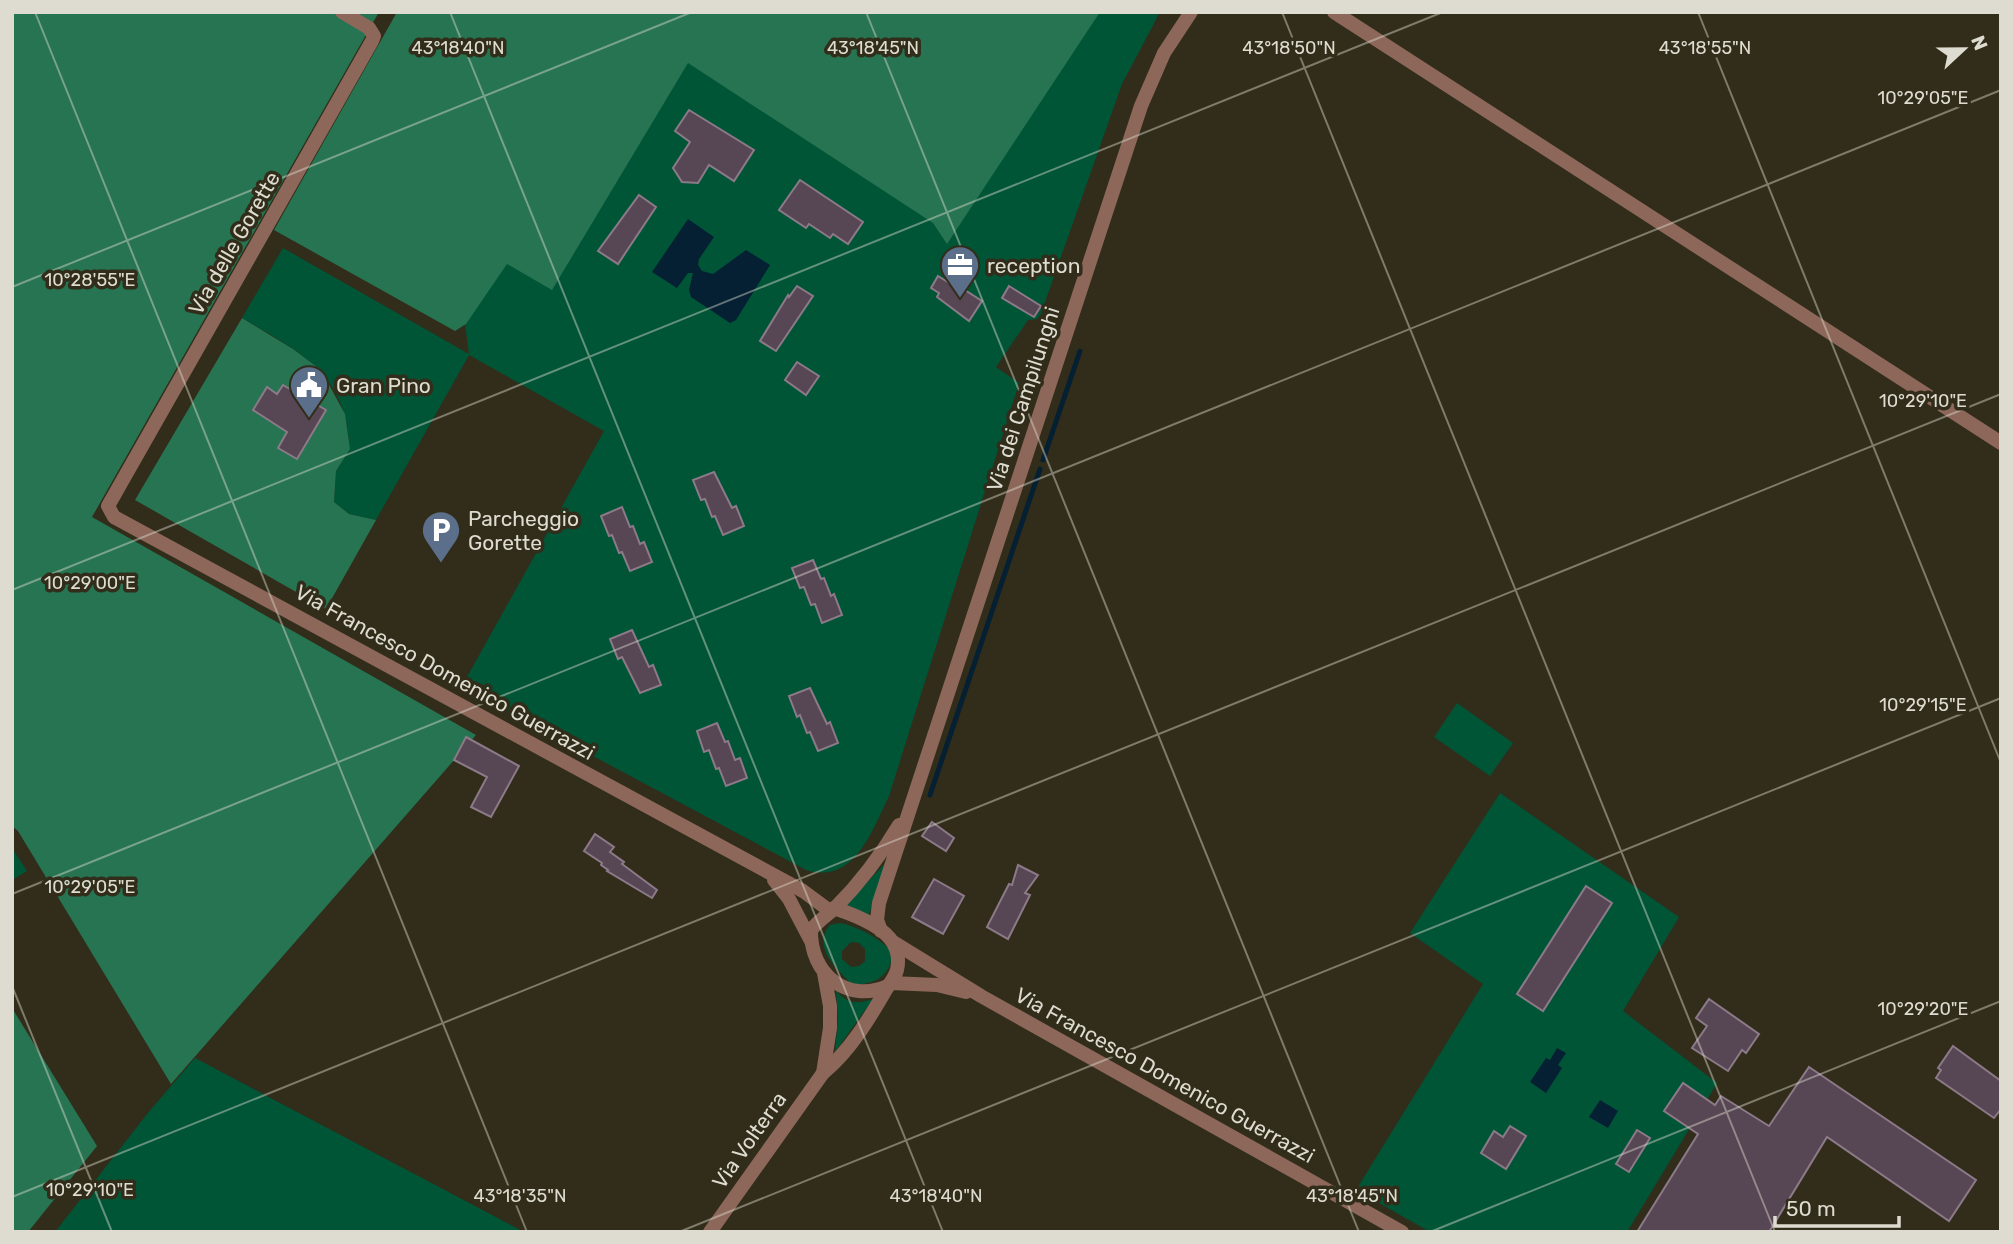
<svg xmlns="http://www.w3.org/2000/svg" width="2013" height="1244" viewBox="0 0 2013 1244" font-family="Rubik,sans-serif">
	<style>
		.green { fill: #005536; fill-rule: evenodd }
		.forest { fill: #267451 }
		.water { fill: #052032 }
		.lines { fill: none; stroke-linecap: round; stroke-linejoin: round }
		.stream { stroke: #052032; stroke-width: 5 }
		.building { fill: #574653; stroke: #8d7a89; stroke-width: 2 }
		.minor { stroke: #8d6759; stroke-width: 14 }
		.tertiary { stroke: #8d6759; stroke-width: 14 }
		.ticks { fill: none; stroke: #dedcd0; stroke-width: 2; stroke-opacity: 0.45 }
		.labels { text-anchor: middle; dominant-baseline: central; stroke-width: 7; stroke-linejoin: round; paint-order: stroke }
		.street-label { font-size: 21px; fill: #dedcd0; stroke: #312d1a }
		.poi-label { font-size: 21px; fill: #dedcd0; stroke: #312d1a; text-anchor: start }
		.ticks-label { font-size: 18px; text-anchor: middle; fill: #dedcd0; stroke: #312d1a; stroke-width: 7; stroke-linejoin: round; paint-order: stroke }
	</style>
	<rect width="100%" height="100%" fill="#312d1a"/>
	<g class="green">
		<path d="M406 12H1160L1122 84 1039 319 1028 320 996 367 1019 383 889 796C872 831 854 885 806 870L462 686 604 431 469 355 376 520 349 514 334 502 336 471 350 449C348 438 348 427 345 417 333 366 283 342 242 318L283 248 469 354 465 324 455 331Z"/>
		<path d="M1457 703 1513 743 1490 776 1434 737Z"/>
		<path d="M1500 793 1679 917 1623 1011 1717 1083 1627 1232H1430L1356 1190 1483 984 1410 933Z"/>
		<path d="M12 848 27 871 12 880Z"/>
		<path d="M888 860 890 862 868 916 846 905Z"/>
		<path d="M840 923C859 927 881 939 893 953 889 978 875 984 852 985 837 968 811 947 830 925ZM851 942 859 943 865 949V961L859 966 851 967 842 959V951Z"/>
		<path d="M836 991C848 1004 857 1004 873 999L835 1052 838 1017Z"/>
		<path d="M195 1058 524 1232H55L147 1114Z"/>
	</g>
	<g class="forest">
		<path d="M12 12H379L92 517 476 735 171 1084 18 831 12 826Z"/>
		<path d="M397 12H1100L947 244 933 223 688 63 552 290 507 264 466 324 455 331 274 230Z"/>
		<path d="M242 318 293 349 321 370 345 414 350 449 336 471 334 502 349 514 376 520 326 609 135 500Z"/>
		<path d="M12 1008 97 1146 28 1232H12Z"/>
	</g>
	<g class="water">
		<path d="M688 219 714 237 699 259 698 265 702 271 713 274 746 250 770 265 736 320 730 323 691 297 689 290 693 273H688L677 288 652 272Z"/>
		<path d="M1557 1048 1566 1053 1558 1065 1562 1068 1546 1093 1530 1082 1546 1058 1550 1060Z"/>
		<path d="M1600 1100 1618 1111 1608 1128 1589 1117Z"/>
	</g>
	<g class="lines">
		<g class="stream">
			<path d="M1043 460 1080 351"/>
			<path d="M930 795 1040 469"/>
		</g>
	</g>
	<g class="building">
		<path d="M689 110 754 150 734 181 709 165 698 183 682 182 673 168 690 142 675 131Z"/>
		<path d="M800 180 863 222 848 244 833 234 830 238 809 224 806 228 779 210Z"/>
		<path d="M639 195 656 207 618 264 598 251Z"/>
		<path d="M938 276 956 287 957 285 982 301 969 321 937 297 939 293 931 288Z"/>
		<path d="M797 286 813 296 776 351 760 341 788 295 789 297Z"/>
		<path d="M1009 286 1041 306 1034 317 1002 298Z"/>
		<path d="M797 362 819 376 806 395 785 380Z"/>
		<path d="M283 385 326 410 297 459 278 448 287 432 253 410 267 387 277 394Z"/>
		<path d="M714 472 732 508 736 506 744 526 723 535 715 516 712 517 705 499 701 500 693 480Z"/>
		<path d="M622 507 630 527 633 526 640 544 644 542 652 562 630 571 622 552 619 553 612 535 609 536 601 516Z"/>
		<path d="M813 560 821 579 824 578 831 596 834 594 842 615 822 623 815 604 811 605 804 587 800 588 792 568Z"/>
		<path d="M632 630 649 667 653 665 661 685 640 693 622 657 618 659 610 639Z"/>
		<path d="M810 688 827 724 830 722 838 743 818 751 810 732 807 733 800 715 797 717 789 696Z"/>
		<path d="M717 723 725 742 728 741 735 760 740 758 747 778 726 786 719 768 716 769 709 750 704 752 697 731Z"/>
		<path d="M466 737 519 766 491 817 471 807 487 777 454 760Z"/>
		<path d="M932 822 954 838 946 851 922 836Z"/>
		<path d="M595 834 614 847 610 852 624 862 622 864 657 890 652 898 607 871 608 870 601 865 602 863 584 851Z"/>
		<path d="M1018 865 1038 875 1025 893 1030 895 1008 939 987 927 1009 884 1012 885Z"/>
		<path d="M934 879 964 896 943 934 912 917Z"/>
		<path d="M1586 886 1612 903 1543 1011 1517 994Z"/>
		<path d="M1709 999 1759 1034 1746 1053 1742 1050 1728 1071 1692 1048 1707 1026 1696 1018Z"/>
		<path d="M1953 1046 2001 1081V1109L1994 1118 1936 1078 1941 1070 1938 1068Z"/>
		<path d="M1809 1067 1976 1180 1949 1221 1827 1137 1769 1232H1637L1698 1134 1664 1111 1683 1083 1715 1105 1721 1096 1769 1126Z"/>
		<path d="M1510 1126 1526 1136 1506 1169 1481 1153 1494 1131 1503 1137Z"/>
		<path d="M1637 1130 1650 1138 1629 1172 1616 1164Z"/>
	</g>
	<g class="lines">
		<g class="minor">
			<path d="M342 12 369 28 374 36 372 41 108 506 114 517 803 891 830 911"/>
			<path d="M1334 12 2001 443"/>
			<path d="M774 880 789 899 811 941"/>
		</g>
		<g class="tertiary">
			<path d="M881 931 877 920 879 903 1141 106 1164 53 1191 12"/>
			<path d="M893 942 981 996 1402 1232"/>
			<path d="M891 983 937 985 966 992"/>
			<path d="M888 986C847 1004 810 974 811 930 818 921 826 916 835 908 860 883 881 855 899 825"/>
			<path d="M823 1073 830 1028V1006L824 973"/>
			<path d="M710 1232 823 1073C850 1051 869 1019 887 988 891 982 895 977 897 970 899 961 898 951 893 943 884 926 852 914 834 908"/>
		</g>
	</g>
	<path class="ticks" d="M35 12 527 1232M450 12 943 1232M866 12 1359 1232M1282 12 1775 1232M1698 12 2001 763M12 287 692 12M12 590 1443 12M12 894 2001 90M12 986 112 1232M12 1197 2001 394M679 1232 2001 698M1430 1232 2001 1001"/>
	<defs>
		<g id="office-pin" transform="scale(2.0125)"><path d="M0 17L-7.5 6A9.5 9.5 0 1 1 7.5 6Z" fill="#5c6f8a" stroke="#312d1a"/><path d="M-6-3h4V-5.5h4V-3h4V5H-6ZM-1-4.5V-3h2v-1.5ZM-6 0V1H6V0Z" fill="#fff"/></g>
		<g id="civic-pin" transform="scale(2.0125)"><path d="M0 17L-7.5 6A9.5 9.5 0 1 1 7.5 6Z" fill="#5c6f8a" stroke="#312d1a"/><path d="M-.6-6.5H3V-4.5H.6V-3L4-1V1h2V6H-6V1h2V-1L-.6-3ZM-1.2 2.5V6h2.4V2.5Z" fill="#fff"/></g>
		<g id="parking-pin" transform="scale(2.0125)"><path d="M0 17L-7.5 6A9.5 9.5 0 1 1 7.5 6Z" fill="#5c6f8a" stroke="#312d1a"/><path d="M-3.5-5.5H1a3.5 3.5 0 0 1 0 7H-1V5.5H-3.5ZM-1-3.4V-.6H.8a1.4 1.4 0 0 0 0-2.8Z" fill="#fff"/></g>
	</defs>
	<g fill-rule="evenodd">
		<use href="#office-pin" x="960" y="265"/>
		<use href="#civic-pin" x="309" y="385"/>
		<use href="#parking-pin" x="441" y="530"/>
	</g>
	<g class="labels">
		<g class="street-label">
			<text transform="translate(234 243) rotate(-60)">Via delle Gorette</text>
			<text transform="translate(1023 399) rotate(-72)">Via dei Campilunghi</text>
			<text transform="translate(445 672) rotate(29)">Via Francesco Domenico Guerrazzi</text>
			<text transform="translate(1165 1075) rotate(29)">Via Francesco Domenico Guerrazzi</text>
			<text transform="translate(749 1140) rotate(-55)">Via Volterra</text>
		</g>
		<g class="poi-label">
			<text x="987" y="265">reception</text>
			<text x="336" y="385">Gran Pino</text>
			<text x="468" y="518">Parcheggio<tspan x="468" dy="24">Gorette</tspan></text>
		</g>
	</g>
	<g class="ticks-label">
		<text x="458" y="54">43°18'40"N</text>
		<text x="873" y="54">43°18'45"N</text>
		<text x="1289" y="54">43°18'50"N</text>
		<text x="1705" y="54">43°18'55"N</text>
		<text x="1923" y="104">10°29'05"E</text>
		<text x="90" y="286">10°28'55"E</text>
		<text x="1923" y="407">10°29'10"E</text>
		<text x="90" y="589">10°29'00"E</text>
		<text x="1923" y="711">10°29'15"E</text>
		<text x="90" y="893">10°29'05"E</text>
		<text x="1923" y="1015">10°29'20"E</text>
		<text x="90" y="1196">10°29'10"E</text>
		<text x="520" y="1202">43°18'35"N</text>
		<text x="936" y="1202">43°18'40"N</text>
		<text x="1352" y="1202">43°18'45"N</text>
	</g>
	<rect width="2013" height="1244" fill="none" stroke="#dedcd0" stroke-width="28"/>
	<g transform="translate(1964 49) rotate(68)" stroke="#312d1a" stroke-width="5" paint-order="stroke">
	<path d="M0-5L12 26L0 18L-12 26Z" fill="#dedcd0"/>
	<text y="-10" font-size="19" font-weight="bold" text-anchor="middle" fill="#dedcd0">N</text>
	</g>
	<path d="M1775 1216v10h124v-10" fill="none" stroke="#dedcd0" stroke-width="3.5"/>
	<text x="1786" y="1216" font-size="21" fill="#dedcd0" stroke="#312d1a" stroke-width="5" paint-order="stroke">50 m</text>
</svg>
